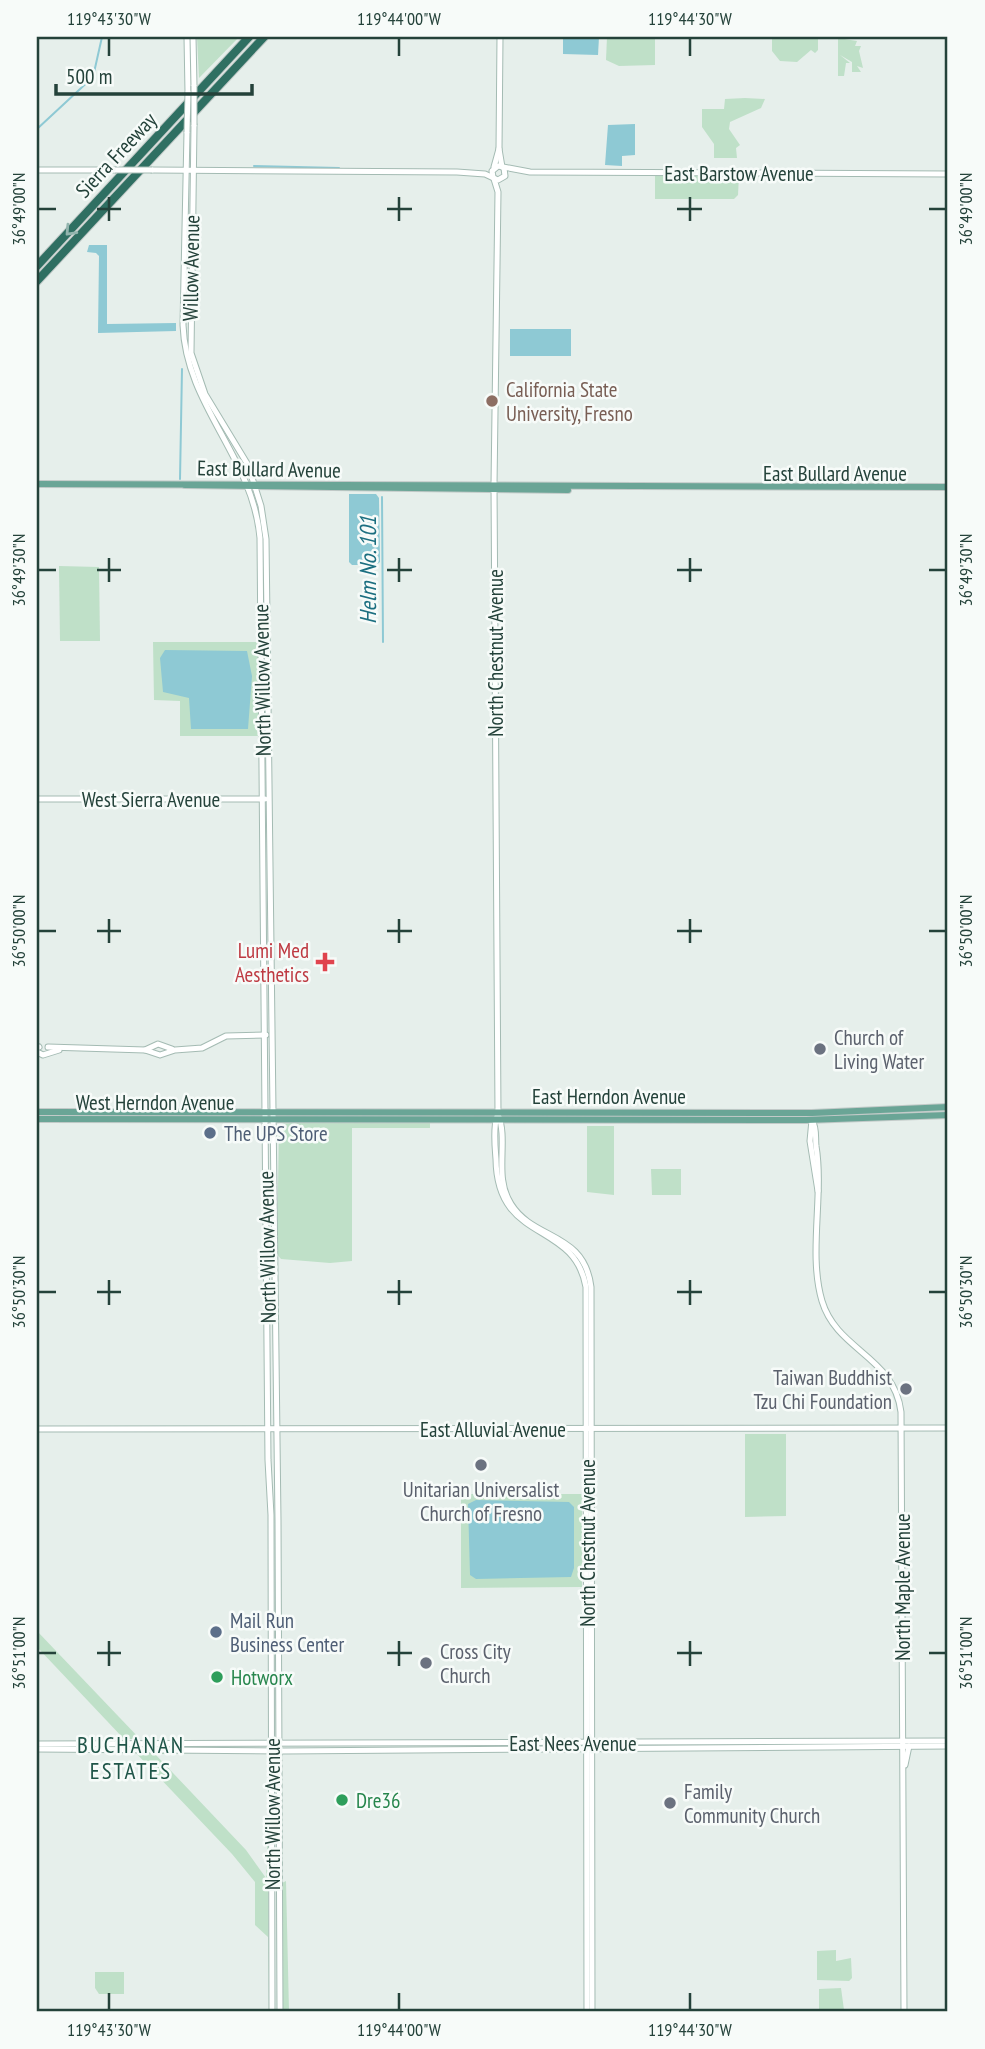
<svg xmlns="http://www.w3.org/2000/svg" width="985" height="2049" viewBox="0 0 985 2049" font-family="'PT Sans Narrow',sans-serif">
	<style>
		.green { fill: #bfe0c8 }
		.water { fill: #8ec9d4 }
		.lines { fill: none; stroke-linecap: round; stroke-linejoin: round }
		.stream { stroke: #8ec9d4; stroke-width: 2 }
		.secondary-casing { stroke: #a4bbb3; stroke-width: 7 }
		.primary-casing { stroke: #c2cac8; stroke-width: 8 }
		.highway-casing { stroke: #c2cac8; stroke-width: 10 }
		.secondary { stroke: #fff; stroke-width: 5 }
		.primary { stroke: #6aa596; stroke-width: 6 }
		.highway { stroke: #2f6f62; stroke-width: 8 }
		.secondary-bridge-casing { stroke: #a4bbb3; stroke-width: 7; stroke-linecap: butt }
		.secondary-bridge { stroke: #fff; stroke-width: 5 }
		.oneway { stroke: #93b5ae }
		.ticks { fill: none; stroke: #24423a; stroke-width: 2.5 }
		.education-dot { fill: #8d6e63; stroke: #f7fbf9; stroke-width: 2.5 }
		.health-dot { fill: #e0444e; stroke: #f7fbf9; stroke-width: 2.5 }
		.worship-dot { fill: #6b7280; stroke: #f7fbf9; stroke-width: 2.5 }
		.service-dot { fill: #5c6f8a; stroke: #f7fbf9; stroke-width: 2.5 }
		.leisure-dot { fill: #2e9e5b; stroke: #f7fbf9; stroke-width: 2.5 }
		.labels { text-anchor: middle; dominant-baseline: central; stroke-width: 5; stroke-linejoin: round; paint-order: stroke }
		.street-label { font-size: 21px; fill: #24423a; stroke: #f7fbf9 }
		.education-label { font-size: 21px; fill: #785e54; stroke: #f7fbf9; text-anchor: start }
		.health-label { font-size: 21px; fill: #be3a42; stroke: #f7fbf9; text-anchor: end }
		.worship-label { font-size: 21px; fill: #5b616d; stroke: #f7fbf9; text-anchor: start }
		.service-label { font-size: 21px; fill: #4e5e75; stroke: #f7fbf9; text-anchor: start }
		.leisure-label { font-size: 21px; fill: #27864d; stroke: #f7fbf9; text-anchor: start }
		.water-label { font-size: 23px; font-style: italic; fill: #1c6f80; stroke: #f7fbf9 }
		.neighbourhood-label { font-size: 23px; letter-spacing: 2px; fill: #1f5548; stroke: #f7fbf9 }
		.neatline { fill: none; stroke: #24423a; stroke-width: 2.5 }
		.ticks-label { font-size: 18px; text-anchor: middle; fill: #24423a }
	</style>
	<rect width="100%" height="100%" fill="#e6efeb"/>
	<g class="green">
		<path d="M197 37H239L199 78Z"/>
		<path d="M607 37H655V65L619 66 606 60Z"/>
		<path d="M772 37H818V50L815 53 811 50 797 62 780 61 772 51Z"/>
		<path d="M838 38 857 41 855 46H861L859 51 863 68 857 66 861 72H852V62L840 55 850 63H846L844 76H838Z"/>
		<path d="M745 98 765 99 761 108 730 122 729 129 740 145 736 148 737 158H714V144L702 127V109H724L725 99Z"/>
		<path d="M655 175H739L738 195 734 199H655Z"/>
		<path d="M59 566 99 567 100 641H60Z"/>
		<path d="M153 642H258V736H180V701L154 700Z"/>
		<path d="M291 1123H430V1128H352V1261L330 1263 281 1259 277 1254 279 1124Z"/>
		<path d="M587 1126H614V1195L587 1192Z"/>
		<path d="M651 1169H681V1195H652Z"/>
		<path d="M745 1434H786V1516L745 1517Z"/>
		<path d="M461 1494H582V1587L461 1588Z"/>
		<path d="M37 1631 140 1739H124L37 1647Z"/>
		<path d="M135 1752 197 1754H155L246 1850 266 1878 268 1820 269 2012 268 1937 255 1925V1882L232 1854Z"/>
		<path d="M286 1881 289 2012H283L282 1883Z"/>
		<path d="M836 1950V1961L851 1958 852 1978 849 1981 817 1980V1951Z"/>
		<path d="M95 1972H124V1994H99L95 1988Z"/>
		<path d="M841 1988 844 2010 819 2012V1989Z"/>
	</g>
	<g class="water">
		<path d="M563 37H599L598 55 563 54Z"/>
		<path d="M635 124V155L622 156V166L605 165 608 125Z"/>
		<path d="M89 245H107V324L176 323V331L98 333 99 256 96 253 87 252Z"/>
		<rect x="510" y="329" width="61" height="27"/>
		<path d="M349 494H376L379 498 380 562 376 565H352L349 562Z"/>
		<path d="M165 650 247 651 252 676 248 729H191L189 698 163 692 160 658Z"/>
		<path d="M476 1500 569 1502 574 1507V1568L571 1577 476 1579 470 1575 468 1504Z"/>
	</g>
	<g class="lines">
		<g class="stream">
			<path d="M37 129 93 77 102 37"/>
			<path d="M254 166 339 168"/>
			<path d="M180 479 182 369"/>
			<path d="M382 497 383 642"/>
		</g>
		<g class="secondary-casing">
			<g id="secondary">
				<path d="M187 37 188 92"/>
				<path d="M193 37 194 86"/>
				<path d="M194 125 191 353 205 394 248 465 261 506 266 539 278 1520 280 2012"/>
				<path d="M187 132 183 325C186 406 253 457 260 538L268 1460 271 1515 272 2012"/>
				<path d="M499 149 502 167"/>
				<path d="M494 167 499 149 500 37"/>
				<path d="M37 170H115"/>
				<path d="M152 170 457 172 485 174 498 180 505 176 504 168"/>
				<path d="M493 177 492 171 498 166 530 172 948 174"/>
				<path d="M494 179 498 192 494 485 498 1114C509 1142 493 1176 511 1204 534 1241 584 1231 591 1287L592 2012"/>
				<path d="M37 799H265"/>
				<path d="M48 1047 145 1050 158 1044 172 1049"/>
				<path d="M37 1048 39 1047"/>
				<path d="M145 1050 160 1055 175 1050 202 1048 226 1036 266 1035"/>
				<path d="M37 1052 43 1055 59 1050"/>
				<path d="M497 1116C493 1129 495 1146 496 1159 497 1245 574 1219 586 1287L587 2012"/>
				<path d="M812 1120C817 1128 815 1137 816 1146 824 1195 808 1254 822 1301 837 1351 894 1356 901 1412L904 2012"/>
				<path d="M812 1120 810 1141 818 1191"/>
				<path d="M37 1429 948 1428"/>
				<path d="M37 1744 948 1741"/>
				<path d="M37 1749 284 1751 948 1746"/>
				<path d="M905 1765 909 1746"/>
			</g>
		</g>
		<g class="primary-casing">
			<g id="primary">
				<path d="M37 484 948 487"/>
				<path d="M185 485 568 490"/>
				<path d="M37 1112 812 1113 948 1107"/>
				<path d="M37 1119 806 1120 948 1115"/>
			</g>
		</g>
		<g class="highway-casing">
			<g id="highway">
				<path d="M37 266 249 37"/>
				<path d="M37 281 264 37"/>
			</g>
		</g>
		<use href="#secondary" class="secondary"/>
		<use href="#primary" class="primary"/>
		<use href="#highway" class="highway"/>
		<g class="secondary-bridge-casing">
			<g id="secondary-bridge">
				<path d="M194 86V125"/>
				<path d="M187 132 188 92"/>
				<path d="M115 170H152"/>
			</g>
		</g>
		<use href="#secondary-bridge" class="secondary-bridge"/>
	</g>
	<defs><path id="oneway-chevron" d="M-2-3.5L2.5 0L-2 3.5" fill="none" stroke-width="1.6" stroke-linecap="round" stroke-linejoin="round" transform="scale(1.75)"/></defs>
	<use class="oneway" href="#oneway-chevron" transform="translate(70 231) rotate(133)"/>
	<path class="ticks" d="M109 38V56M399 38V56M690 38V56M109 197V221M399 197V221M690 197V221M38 209H56M97 209H121M387 209H412M677 209H702M929 209H946M109 558V582M399 558V582M690 558V582M38 570H56M97 570H121M387 570H412M677 570H702M929 570H946M109 919V943M399 919V943M690 919V943M38 931H56M97 931H121M387 931H412M677 931H702M929 931H946M109 1280V1305M399 1280V1305M690 1280V1305M38 1292H56M97 1292H121M387 1292H412M677 1292H702M929 1292H946M109 1641V1666M399 1641V1666M690 1641V1666M38 1653H56M97 1653H121M387 1653H412M677 1653H702M929 1653H946M109 1993V2010M399 1993V2010M690 1993V2010"/>
	<circle class="education-dot" cx="492" cy="401" r="7"/>
	<path class="health-dot" d="M321.5 951.5h7v7h7v7h-7v7h-7v-7h-7v-7h7z"/>
	<g class="worship-dot">
		<circle cx="820" cy="1049" r="7"/>
		<circle cx="906" cy="1389" r="7"/>
		<circle cx="481" cy="1465" r="7"/>
		<circle cx="426" cy="1663" r="7"/>
		<circle cx="670" cy="1803" r="7"/>
	</g>
	<g class="service-dot">
		<circle cx="210" cy="1133" r="7"/>
		<circle cx="216" cy="1632" r="7"/>
	</g>
	<g class="leisure-dot">
		<circle cx="217" cy="1677" r="7"/>
		<circle cx="342" cy="1800" r="7"/>
	</g>
	<g class="labels">
		<g class="street-label">
			<text transform="translate(116 155) rotate(-47)">Sierra Freeway</text>
			<text x="739" y="173">East Barstow Avenue</text>
			<text transform="translate(191 268) rotate(-89)">Willow Avenue</text>
			<text transform="translate(269 469) rotate(1)">East Bullard Avenue</text>
			<text x="835" y="473">East Bullard Avenue</text>
			<text transform="translate(495 653) rotate(-90)">North Chestnut Avenue</text>
			<text transform="translate(262 680) rotate(-91)">North Willow Avenue</text>
			<text x="151" y="799">West Sierra Avenue</text>
			<text x="609" y="1096">East Herndon Avenue</text>
			<text x="155" y="1102">West Herndon Avenue</text>
			<text transform="translate(267 1247) rotate(-91)">North Willow Avenue</text>
			<text x="493" y="1429">East Alluvial Avenue</text>
			<text transform="translate(587 1543) rotate(-90)">North Chestnut Avenue</text>
			<text transform="translate(902 1587) rotate(-90)">North Maple Avenue</text>
			<text x="573" y="1743">East Nees Avenue</text>
			<text transform="translate(272 1814) rotate(-90)">North Willow Avenue</text>
		</g>
		<g class="education-label">
			<text x="506" y="389">California State<tspan x="506" dy="24">University, Fresno</tspan></text>
		</g>
		<g class="health-label">
			<text x="309" y="950">Lumi Med<tspan x="309" dy="24">Aesthetics</tspan></text>
		</g>
		<g class="worship-label">
			<text x="834" y="1037">Church of<tspan x="834" dy="24">Living Water</tspan></text>
			<text x="892" y="1377" text-anchor="end">Taiwan Buddhist<tspan x="892" dy="24">Tzu Chi Foundation</tspan></text>
			<text x="481" y="1489" text-anchor="middle">Unitarian Universalist<tspan x="481" dy="24">Church of Fresno</tspan></text>
			<text x="440" y="1651">Cross City<tspan x="440" dy="24">Church</tspan></text>
			<text x="684" y="1791">Family<tspan x="684" dy="24">Community Church</tspan></text>
		</g>
		<g class="service-label">
			<text x="224" y="1133">The UPS Store</text>
			<text x="230" y="1620">Mail Run<tspan x="230" dy="24">Business Center</tspan></text>
		</g>
		<g class="leisure-label">
			<text x="231" y="1677">Hotworx</text>
			<text x="356" y="1800">Dre36</text>
		</g>
		<g class="water-label">
			<text transform="translate(367 570) rotate(-90)">Helm No. 101</text>
		</g>
		<g class="neighbourhood-label">
			<text x="131" y="1744">BUCHANAN<tspan x="131" dy="26">ESTATES</tspan></text>
		</g>
	</g>
	<rect width="985" height="2049" fill="none" stroke="#f7fbf9" stroke-width="77"/>
	<path d="M56 84v10h196v-10" fill="none" stroke="#24423a" stroke-width="3.5"/>
	<text x="66" y="84" font-size="21" fill="#24423a" stroke="#f7fbf9" stroke-width="5" paint-order="stroke">500 m</text>
	<rect x="38" y="38" width="908" height="1972" class="neatline"/>
	<g class="ticks-label">
		<text x="109" y="25">119°43'30"W</text>
		<text x="399" y="25">119°44'00"W</text>
		<text x="690" y="25">119°44'30"W</text>
		<text transform="translate(966 209) rotate(-90)" y="6">36°49'00"N</text>
		<text transform="translate(19 209) rotate(-90)" y="6">36°49'00"N</text>
		<text transform="translate(966 570) rotate(-90)" y="6">36°49'30"N</text>
		<text transform="translate(19 570) rotate(-90)" y="6">36°49'30"N</text>
		<text transform="translate(19 931) rotate(-90)" y="6">36°50'00"N</text>
		<text transform="translate(966 931) rotate(-90)" y="6">36°50'00"N</text>
		<text transform="translate(19 1292) rotate(-90)" y="6">36°50'30"N</text>
		<text transform="translate(966 1292) rotate(-90)" y="6">36°50'30"N</text>
		<text transform="translate(19 1653) rotate(-90)" y="6">36°51'00"N</text>
		<text transform="translate(966 1653) rotate(-90)" y="6">36°51'00"N</text>
		<text x="109" y="2036">119°43'30"W</text>
		<text x="399" y="2036">119°44'00"W</text>
		<text x="690" y="2036">119°44'30"W</text>
	</g>
</svg>
